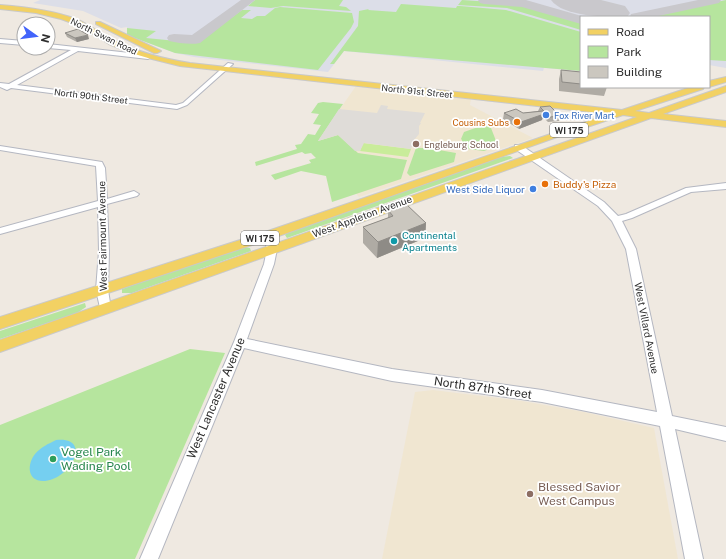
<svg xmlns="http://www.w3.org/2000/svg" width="726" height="559" viewBox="0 0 726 559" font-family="'Public Sans',sans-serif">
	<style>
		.education { fill: #f0e6d1 }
		.airport { fill: #dcdee8 }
		.green { fill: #b6e59e }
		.pitch { fill: #c9ec9a }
		.plaza { fill: #dfdcd8 }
		.water { fill: #75cff0 }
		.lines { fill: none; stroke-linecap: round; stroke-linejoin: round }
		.taxiway { fill: #c9c8cc; fill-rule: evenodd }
		.runway { fill: #c9c8cc; fill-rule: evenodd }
		.minor-casing { stroke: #b4b7c1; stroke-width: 2 }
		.major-casing { stroke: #c9c9c9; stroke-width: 2 }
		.minor { fill: #fff; fill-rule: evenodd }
		.major { fill: #f2d163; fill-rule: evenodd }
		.wall { fill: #afaba4 }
		.shaded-wall { fill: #8e8b86 }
		.building { fill: #cbc7bf; stroke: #8e8b86 }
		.shop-dot { fill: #3f7fe0; stroke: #fff; stroke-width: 1.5 }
		.food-dot { fill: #e8710a; stroke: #fff; stroke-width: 1.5 }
		.education-dot { fill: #8d6e63; stroke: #fff; stroke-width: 1.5 }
		.culture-dot { fill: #0f9aa8; stroke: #fff; stroke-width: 1.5 }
		.leisure-dot { fill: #2e9e5b; stroke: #fff; stroke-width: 1.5 }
		.labels { text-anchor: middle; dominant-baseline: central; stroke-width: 3.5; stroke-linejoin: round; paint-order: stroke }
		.far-street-label { font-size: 9px; fill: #2e2e2e; stroke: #fff }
		.far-shop-label { font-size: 9px; fill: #366cbe; stroke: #fff; text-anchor: start }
		.far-food-label { font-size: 9px; fill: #c56008; stroke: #fff; text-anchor: end }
		.shield { fill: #fff; stroke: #6d6d6d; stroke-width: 1 }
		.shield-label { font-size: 9px; font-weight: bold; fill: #2e2e2e }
		.far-education-label { font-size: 9px; fill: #785e54; stroke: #fff; text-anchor: start }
		.food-label { font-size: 10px; fill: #c56008; stroke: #fff; text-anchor: start }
		.shop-label { font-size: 10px; fill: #366cbe; stroke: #fff; text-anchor: end }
		.street-label { font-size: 10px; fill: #2e2e2e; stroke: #fff }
		.culture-label { font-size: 10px; fill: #0d838f; stroke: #fff; text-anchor: start }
		.near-street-label { font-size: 12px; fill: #2e2e2e; stroke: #fff }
		.near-leisure-label { font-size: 12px; fill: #27864d; stroke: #fff; text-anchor: start }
		.near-education-label { font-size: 12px; fill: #785e54; stroke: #fff; text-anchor: start }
	</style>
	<rect width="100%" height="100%" fill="#efe9e1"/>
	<g class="education">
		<path d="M356 86 471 98 470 105 533 138 359 197 314 146Z"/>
		<path d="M433 390 522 401 584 412 654 428 678 559H382L415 392Z"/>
	</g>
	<path class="airport" d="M40 0H726V68L709 65V17H581V71L544 68 543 71 344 51 328 72 194 57 175 53 127 35V27L121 28 83 11 33 3Z"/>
	<g class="green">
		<path d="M255 0H343L339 6 346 7 351 11 283 6 271 8 248 6Z"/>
		<path d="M462 0 521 4 581 21V30L507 8 458 5Z"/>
		<path d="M726 0V61L709 60V17H646Z"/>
		<path d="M401 4 456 8 457 6H460L506 10 581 32V71L344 51 334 64H330L358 26 359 11 369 9 368 10 396 12Z"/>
		<path d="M280 7 352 13 354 22 351 28 318 70 175 53 127 35V28L156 31 146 38 197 43 242 10H251L241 18 252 19 257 16H265L275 8Z"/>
		<path d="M323 102 343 104 318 141 338 135 358 153 407 160 401 179 332 202 326 176 301 171 275 180 271 175 311 163 309 160 316 158 311 153 305 154 302 152 256 166 255 162 297 149 295 145 301 144 308 134 315 135 321 125 313 124 319 114 311 113 318 103Z"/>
		<path d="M484 125 491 128 498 146 484 151 461 148 462 140 461 139 464 132Z"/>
		<path d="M416 148H439V150L456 153 454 162 410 176 407 173Z"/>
		<path d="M510 156 513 158 287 238 285 235 290 231 501 157Z"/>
		<path d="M242 247 250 248 251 251 143 289 132 293H122V289Z"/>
		<path d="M85 303 86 307 77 313 0 339V331Z"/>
		<path d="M190 349 225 353 135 559H0V425Z"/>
	</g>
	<path class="pitch" d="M363 143 411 149 408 157 360 151Z"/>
	<path class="plaza" d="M381 105 388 106 387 109 425 113 420 123H421L419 126V134L414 140 411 149 364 143 360 151H355L338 135 318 141 339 109 377 113Z"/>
	<path class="water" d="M56 440C94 436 70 481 43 481 27 481 27 464 35 454 41 447 48 444 56 440Z"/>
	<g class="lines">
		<g class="taxiway">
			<path d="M241 0H255L200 43C191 45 178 43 169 41L167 38 169 35 174 34 192 35Z"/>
			<path d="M478 0H526L585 17H581V24L522 7 484 4 480 3Z"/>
			<path d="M698 0H721L719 3 654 17H630L631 14 636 13Z"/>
		</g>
		<path class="runway" d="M551 0H601L625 6 630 13 627 17C607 17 563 17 551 0Z"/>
		<g class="minor-casing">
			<g id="minor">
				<path d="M0 39 24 41V45L0 43Z"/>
				<path d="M48 44 148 55 151 57 148 59 78 51 17 85 176 105 183 103 228 63 233 64 187 105 177 109 11 88 7 90 0 87V83L9 84 71 50 48 48Z"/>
				<path d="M515 145H521L604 202 618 216 626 214 686 188 726 183V189L691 192 632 218 622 221 636 249 672 416 726 427V441L675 429 703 559H685L660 426 542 402 392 381 244 348 158 559H140L234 342 264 264 267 249 264 235 265 233H273L277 249 274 264 247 339 392 369 542 390 657 412 626 249 612 221 598 206 515 149Z"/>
				<path d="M0 146 102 162 105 168 107 199 134 191 139 194 137 196 107 204 109 251 108 290 111 309 109 312 105 313 101 312 96 290 99 251 98 207 0 234V228L98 201 96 166 0 150Z"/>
			</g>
		</g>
		<g class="major-casing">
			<g id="major">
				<path d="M0 5C25 7 52 10 76 19 90 25 102 35 116 41 140 53 164 59 190 63L622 110 691 87H704L703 89 635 111 649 113 726 86V92L663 114 726 121V127L651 118 0 352V340L637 117 623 115 557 137 273 238 0 329V317L265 232 609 114 180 66 148 58 128 52 109 44 80 26 61 19 36 13 0 9Z"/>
				<path d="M96 22H100L161 51 157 53H154L96 24Z"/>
				<path d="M726 77V82L709 87V81Z"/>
			</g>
		</g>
		<use href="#minor" class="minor"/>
		<use href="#major" class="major"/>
	</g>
	<g class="wall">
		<path d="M65 33 89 39 77 42 67 37Z"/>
		<path d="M561 70 581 72V87H607L604 96 559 91V79Z"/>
		<path d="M540 107 560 116 559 121 548 122 543 117 542 120 519 129 503 119 504 113H523L538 111Z"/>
		<path d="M388 210 426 223 425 238 377 258 363 243V227L388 218Z"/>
	</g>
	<g class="shaded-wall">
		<path d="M88 35 89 39 77 42 75 38Z"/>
		<path d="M544 114 542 120 519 129 521 122Z"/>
		<path d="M426 223 425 238 377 258 378 242Z"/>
	</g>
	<g class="building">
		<path d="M78 29 88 35 75 38 65 33Z"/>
		<path d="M561 70 581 72V84L562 82Z"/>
		<path d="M550 106 560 116 550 117 540 107Z"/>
		<path d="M516 109 523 113 543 111 544 114 521 122 504 113Z"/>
		<path d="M406 204 426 223 378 242 363 227 393 216 388 210Z"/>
	</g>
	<g class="shop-dot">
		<circle cx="546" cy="115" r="4"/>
		<circle cx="533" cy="189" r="4"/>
	</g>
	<g class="food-dot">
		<circle cx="517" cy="122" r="4"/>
		<circle cx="545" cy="184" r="4"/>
	</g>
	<g class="education-dot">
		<circle cx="416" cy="144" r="4"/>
		<circle cx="530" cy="494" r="4"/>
	</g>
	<circle class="culture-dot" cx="394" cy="241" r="4"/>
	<circle class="leisure-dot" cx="53" cy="459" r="4"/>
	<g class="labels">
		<g class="far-street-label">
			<text transform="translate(104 36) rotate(26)">North Swan Road</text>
			<text transform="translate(417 91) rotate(6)">North 91st Street</text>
			<text transform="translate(91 96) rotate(7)">North 90th Street</text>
		</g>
		<g class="far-shop-label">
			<text x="554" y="115">Fox River Mart</text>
		</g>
		<g class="far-food-label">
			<text x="509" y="122">Cousins Subs</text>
		</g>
		<g class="shield">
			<rect x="550" y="123" width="38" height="14" rx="3"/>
			<rect x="241" y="231" width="38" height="14" rx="3"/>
		</g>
		<g class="shield-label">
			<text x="569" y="130">WI 175</text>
			<text x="260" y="238">WI 175</text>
		</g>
		<g class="far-education-label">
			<text x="424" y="144">Engleburg School</text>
		</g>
		<g class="food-label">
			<text x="553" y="184">Buddy's Pizza</text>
		</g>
		<g class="shop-label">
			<text x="525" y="189">West Side Liquor</text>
		</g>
		<g class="street-label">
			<text transform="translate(362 216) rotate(-20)">West Appleton Avenue</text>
			<text transform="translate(102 236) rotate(-91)">West Fairmount Avenue</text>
			<text transform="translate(647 328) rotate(79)">West Villard Avenue</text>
		</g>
		<g class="culture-label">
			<text x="402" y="235">Continental<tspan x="402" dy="12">Apartments</tspan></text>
		</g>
		<g class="near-street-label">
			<text transform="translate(483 388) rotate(8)">North 87th Street</text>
			<text transform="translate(216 398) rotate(-67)">West Lancaster Avenue</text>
		</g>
		<g class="near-leisure-label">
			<text x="61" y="452">Vogel Park<tspan x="61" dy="14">Wading Pool</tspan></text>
		</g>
		<g class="near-education-label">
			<text x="538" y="487">Blessed Savior<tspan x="538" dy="14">West Campus</tspan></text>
		</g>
	</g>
	<rect x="580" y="16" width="130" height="72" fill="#ffffff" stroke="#ababab"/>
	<rect x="588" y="29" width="20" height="6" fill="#f2d163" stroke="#ababab"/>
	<text x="616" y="36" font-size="12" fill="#2e2e2e">Road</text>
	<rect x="588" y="46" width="20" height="12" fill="#b6e59e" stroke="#ababab"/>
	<text x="616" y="56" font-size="12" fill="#2e2e2e">Park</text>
	<rect x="588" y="66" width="20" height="12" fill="#cbc7bf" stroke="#ababab"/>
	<text x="616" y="76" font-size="12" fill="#2e2e2e">Building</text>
	<g transform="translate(36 36) rotate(104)"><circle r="19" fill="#ffffff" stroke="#ababab"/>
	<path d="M0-3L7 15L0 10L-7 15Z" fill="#4264fb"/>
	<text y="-6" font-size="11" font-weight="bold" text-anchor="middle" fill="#2e2e2e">N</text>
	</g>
</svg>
